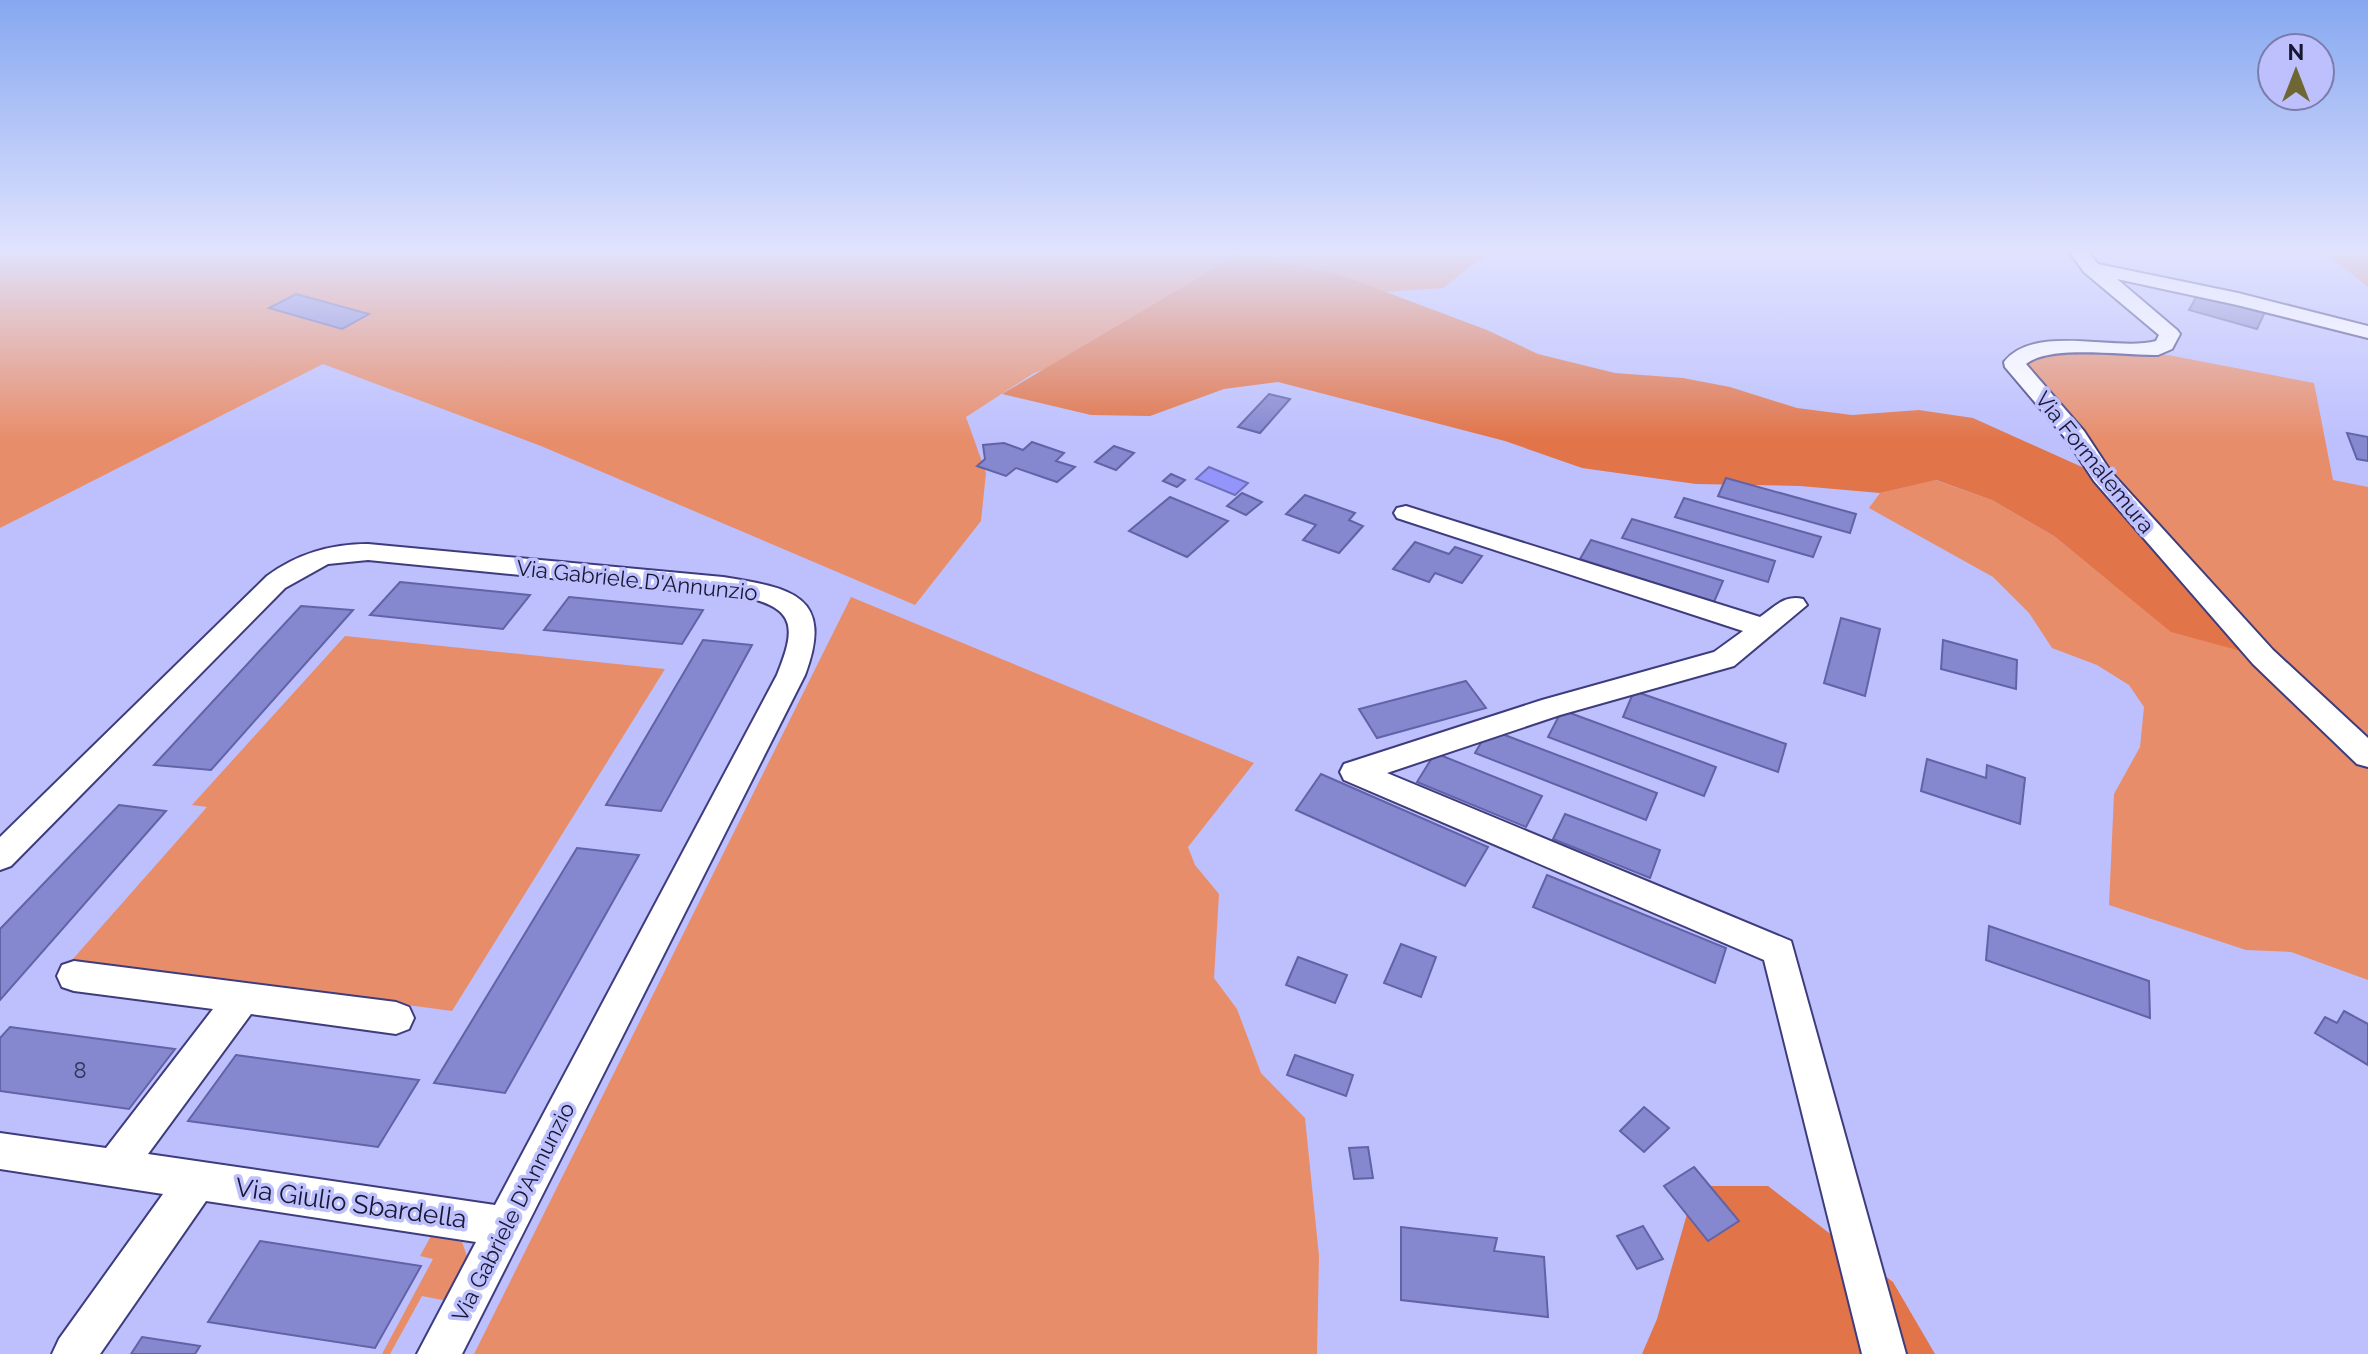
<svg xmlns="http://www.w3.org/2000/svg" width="2368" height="1354" font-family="Raleway,sans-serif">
	<rect width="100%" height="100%" fill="#bdc0fd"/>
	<g fill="#e88d6a">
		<polygon points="0,250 1492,250 1443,288 1382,292 1338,274 1034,373 966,417 986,473 981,521 915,605 541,446 323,364 0,528"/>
		<polygon points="2322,250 2368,250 2368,287"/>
		<polygon points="2028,350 2142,350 2314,383 2333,480 2368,487 2368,980 2291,952 2246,950 2109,905 2114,794 2140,747 2144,707 2129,685 2097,665 2052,648 2029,613 1993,577 1869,508 1880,493 1935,480 1992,500 2054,536 2109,581 2261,657 2023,375"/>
		<polygon points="851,597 1254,763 1188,847 1195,865 1219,894 1214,978 1237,1009 1261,1073 1305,1118 1319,1256 1317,1354 474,1354"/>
		<polygon points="345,636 665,669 452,1011 72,960 207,807 192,805"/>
		<polygon points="431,1236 462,1242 468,1259 447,1301 422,1296 390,1354 382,1354 433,1259 420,1256"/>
	</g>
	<g fill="#e17448">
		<polygon points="1237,255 1338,274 1487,330 1538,354 1615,373 1683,378 1730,387 1797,408 1852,415 1919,410 1973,418 2102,476 2263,657 2171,632 2054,536 1992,500 1936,480 1880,493 1800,486 1696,484 1582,468 1505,441 1278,382 1224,389 1150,416 1091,415 1002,394"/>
		<polygon points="1695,1186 1768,1186 1893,1282 1935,1354 1642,1354 1657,1319"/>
	</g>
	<polygon fill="#9495fb" stroke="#6f6fbf" stroke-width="2" points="1209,467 1248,483 1235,495 1196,479"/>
	<g fill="#8587cf" stroke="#6262a7" stroke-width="2">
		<polygon points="296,294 369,314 342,329 269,308"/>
		<polygon points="2198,294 2265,312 2257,329 2189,310"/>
		<polygon points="1269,394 1290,399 1260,433 1238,427"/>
		<polygon points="2347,433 2368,437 2368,461 2357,459"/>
		<polygon points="1032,442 1064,453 1056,461 1075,467 1057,482 1016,468 1006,476 977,466 985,459 983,445 1004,443 1023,450"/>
		<polygon points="1114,446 1134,453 1116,470 1095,462"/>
		<polygon points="1171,474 1185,480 1177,487 1163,481"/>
		<polygon points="1726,478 1856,514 1850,533 1718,496"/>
		<polygon points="1242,493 1262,502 1246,515 1227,506"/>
		<polygon points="1305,495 1355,513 1349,520 1363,526 1339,553 1303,540 1316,525 1286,514"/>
		<polygon points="1170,497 1228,521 1187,557 1129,531"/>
		<polygon points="1684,498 1821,537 1813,557 1675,517"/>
		<polygon points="1632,519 1775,561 1768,582 1622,538"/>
		<polygon points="1591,540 1723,581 1714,602 1580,559"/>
		<polygon points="1415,542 1449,554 1455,547 1482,556 1462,583 1435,573 1429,582 1393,569"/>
		<polygon points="400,582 530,595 503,629 370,615"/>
		<polygon points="569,597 703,610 682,644 544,630"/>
		<polygon points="301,606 353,610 211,770 154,765"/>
		<polygon points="1841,618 1880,629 1865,696 1824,683"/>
		<polygon points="703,640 752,645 661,811 606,805"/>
		<polygon points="1943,640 2017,660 2016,689 1941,669"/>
		<polygon points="1466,681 1486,708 1377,738 1359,709"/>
		<polygon points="1634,691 1786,744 1778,772 1623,717"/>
		<polygon points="1562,710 1716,767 1704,796 1548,737"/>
		<polygon points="1489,729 1657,793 1646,820 1475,753"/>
		<polygon points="1435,753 1542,796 1526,827 1417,782"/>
		<polygon points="1927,759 1986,778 1987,765 2025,778 2020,824 1921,791"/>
		<polygon points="1321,774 1488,847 1465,886 1296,810"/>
		<polygon points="119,805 166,811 0,1000 0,929"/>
		<polygon points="1565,814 1660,850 1650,878 1553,839"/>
		<polygon points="577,848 639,855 505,1093 434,1083"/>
		<polygon points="1547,875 1726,948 1715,983 1533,907"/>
		<polygon points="1989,926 2149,981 2150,1018 1986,960"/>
		<polygon points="1401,944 1436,957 1421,997 1384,983"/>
		<polygon points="1298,957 1347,975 1335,1003 1286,985"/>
		<polygon points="2344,1011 2368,1024 2368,1065 2315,1033 2325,1017 2337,1023"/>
		<polygon points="10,1027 175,1049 129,1109 0,1091 0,1038"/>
		<polygon points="236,1055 419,1080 378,1147 188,1121"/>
		<polygon points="1295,1055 1353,1075 1346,1096 1287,1075"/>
		<polygon points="1644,1107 1669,1128 1644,1152 1620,1131"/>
		<polygon points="1368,1147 1373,1178 1354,1179 1349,1148"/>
		<polygon points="1694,1167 1739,1221 1708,1241 1664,1186"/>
		<polygon points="1643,1226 1663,1259 1637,1269 1617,1236"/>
		<polygon points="1401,1227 1497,1238 1494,1251 1544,1257 1548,1317 1401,1300"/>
		<polygon points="260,1241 421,1266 375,1348 208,1322"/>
		<polygon points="142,1337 200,1346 195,1354 131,1354"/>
	</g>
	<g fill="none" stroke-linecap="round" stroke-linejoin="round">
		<defs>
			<g id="minor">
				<path d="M 2068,250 L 2087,250 L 2098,264 L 2238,293 L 2368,326 L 2368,338 L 2237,305 L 2117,279 L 2177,330 L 2180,334 L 2172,349 L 2158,355 C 2126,356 2050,344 2026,364 L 2084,431 L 2111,472 L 2273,650 L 2368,738 L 2368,767 L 2357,764 L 2253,664 L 2094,481 L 2067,440 L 2005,367 L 2004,362 C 2034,323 2116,352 2156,341 L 2159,335 L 2084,272 Z"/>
				<path d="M 1406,506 L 1760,617 C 1774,607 1785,594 1803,599 L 1807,605 L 1734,666 L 1560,715 L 1387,773 L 1791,941 L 1906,1354 L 1862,1354 L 1764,960 L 1344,780 L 1340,772 L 1344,764 L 1542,700 L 1714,652 L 1743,631 L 1397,518 L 1394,513 L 1397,508 Z"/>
				<path d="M 368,544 L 723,577 C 791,588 835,595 805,675 L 462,1354 L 417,1354 L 476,1242 L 206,1201 L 100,1354 L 52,1354 L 59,1339 L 163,1194 L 0,1169 L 0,1133 L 106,1148 L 213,1009 L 74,991 L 62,987 L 57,976 L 62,965 L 74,961 L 396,1002 L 409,1007 L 414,1018 L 409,1029 L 396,1034 L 251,1014 L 148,1154 L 495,1205 L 777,675 C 795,630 798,609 745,597 L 368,560 L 328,564 L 285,588 L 11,866 L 0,870 L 0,837 L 267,576 C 297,554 330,544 368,544 Z"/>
			</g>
		</defs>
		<use href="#minor" stroke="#3e3c7d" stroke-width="4"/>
		<use href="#minor" fill="#fff" fill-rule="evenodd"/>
	</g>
	<linearGradient id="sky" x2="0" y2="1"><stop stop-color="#86a8f0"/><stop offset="0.57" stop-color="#e1e3fe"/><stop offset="1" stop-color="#e1e3fe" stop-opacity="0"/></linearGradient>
	<rect width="2368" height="440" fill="url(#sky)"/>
	<g text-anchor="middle" stroke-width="7" stroke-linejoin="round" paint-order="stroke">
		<g font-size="22" fill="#181733" stroke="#bdc0fd">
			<text transform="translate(2095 462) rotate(51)" y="8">Via Formalemura</text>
			<text transform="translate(637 580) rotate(6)" y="8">Via Gabriele D'Annunzio</text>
			<text transform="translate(513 1212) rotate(-63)" y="8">Via Gabriele D'Annunzio</text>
		</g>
		<g font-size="22" fill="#33335a">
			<text x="80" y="1078">8</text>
		</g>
		<g font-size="26" fill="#181733" stroke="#bdc0fd">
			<text transform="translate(351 1203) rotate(8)" y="9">Via Giulio Sbardella</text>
		</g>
	</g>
	<g transform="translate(2296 72)"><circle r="38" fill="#bdc0fd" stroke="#7b7cac" stroke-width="2"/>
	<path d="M0-6L14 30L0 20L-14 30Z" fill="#6e6734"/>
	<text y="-12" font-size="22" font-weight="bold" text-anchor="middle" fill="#181733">N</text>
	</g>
</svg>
